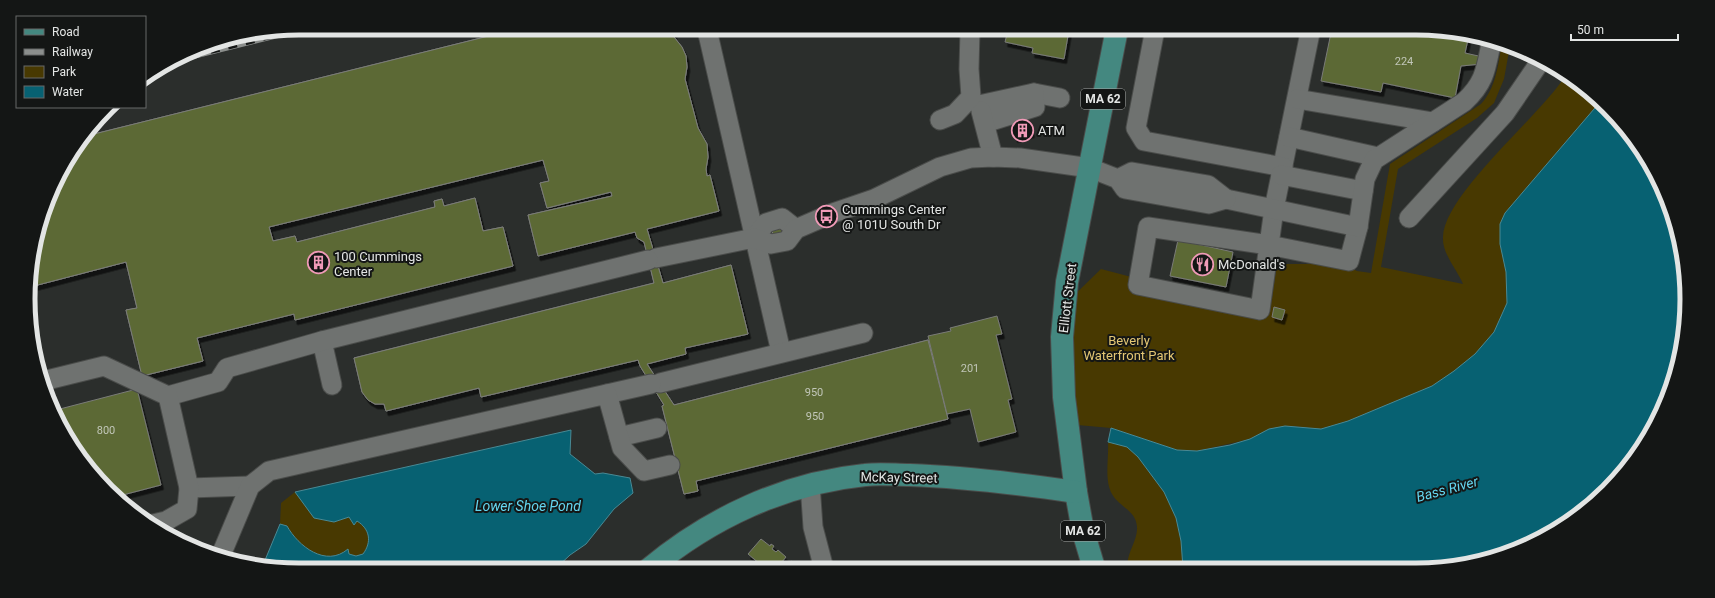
<svg xmlns="http://www.w3.org/2000/svg" width="1715" height="598" font-family="Roboto,sans-serif">
	<defs>
		<filter id="shadow"><feDropShadow dx="2.5" dy="4.5" stdDeviation="0" flood-color="#0009"/></filter>
	</defs>
	<rect width="100%" height="100%" fill="#2b2e2c"/>
	<g fill="#483901">
		<path d="M 1502,43 L 1510,46 L 1504,79 L 1494,103 L 1477,118 L 1398,169 L 1381,267 L 1463,284 C 1457,269 1442,254 1443,237 C 1444,194 1541,115 1566,75 L 1581,84 L 1600,102 L 1505,213 L 1500,244 L 1506,272 L 1507,303 L 1494,332 L 1475,354 L 1454,371 L 1432,386 L 1348,421 L 1320,429 L 1292,426 L 1269,429 L 1250,439 L 1197,451 L 1177,450 L 1111,428 L 1066,424 L 1063,306 L 1101,269 L 1242,306 L 1272,298 L 1277,264 L 1343,264 L 1357,271 L 1371,273 L 1390,164 L 1481,104 C 1496,88 1498,65 1502,43 Z"/>
		<path d="M 1108,442 L 1127,447 L 1138,457 L 1164,492 L 1176,518 L 1181,541 L 1183,568 L 1128,568 C 1125,555 1138,541 1137,527 C 1136,510 1119,507 1112,494 C 1104,480 1109,458 1108,442 Z"/>
		<path d="M 295,492 L 303,501 L 334,522 L 349,517 L 354,524 L 357,521 L 364,525 C 369,536 371,544 363,554 L 356,556 L 349,554 L 348,550 C 324,566 299,548 287,526 L 280,524 L 281,503 Z"/>
	</g>
	<g fill="#076172" stroke="#498994">
		<polygon points="1600,102 1620,120 1651,163 1673,212 1685,263 1686,316 1678,369 1651,435 1595,503 1536,542 1452,568 1183,568 1181,541 1176,518 1164,492 1138,457 1127,447 1108,442 1111,428 1177,450 1197,451 1230,445 1250,439 1269,429 1285,426 1321,429 1348,421 1432,386 1454,371 1475,354 1494,332 1507,303 1506,272 1500,244 1500,224 1505,213"/>
		<path d="M 571,430 L 570,454 L 595,474 L 603,473 L 630,478 L 633,493 L 614,509 L 586,544 L 570,555 L 555,569 L 299,570 L 263,565 L 280,524 L 287,526 C 298,546 326,568 348,549 L 349,554 L 356,556 L 363,554 C 372,542 370,529 357,521 L 354,525 L 349,517 L 334,522 L 314,518 L 295,492 Z"/>
	</g>
	<g fill="#5b6935" stroke="#7a7b78" filter="url(#shadow)">
		<polygon points="1332,28 1416,28 1469,35 1465,53 1483,57 1481,64 1461,66 1455,98 1383,83 1381,92 1321,81"/>
		<polygon points="1008,30 1069,30 1064,59 1032,53 1033,48 1005,42"/>
		<polygon points="674,31 674,37 682,47 686,56 687,67 685,79 698,128 707,144 708,157 706,169 707,176 710,175 719,211 647,229 663,283 731,265 748,334 685,348 686,354 647,364 674,405 928,340 948,419 696,481 698,491 684,494 662,406 664,405 640,366 638,360 481,397 479,388 386,411 384,404 375,404 368,400 362,392 354,358 654,283 644,242 637,238 635,232 538,256 528,215 612,196 611,192 547,208 540,183 549,181 543,160 269,227 273,241 295,236 297,242 435,207 434,201 442,199 444,206 475,198 483,231 503,227 513,266 295,320 294,314 197,338 203,361 142,376 126,310 137,308 126,262 30,287 30,264 56,179 82,137 505,32"/>
		<polygon points="674,31 674,37 682,47 686,56 687,67 685,79 698,128 707,144 708,157 706,169 707,176 710,175 719,211 647,229 663,283 731,265 748,334 685,348 686,354 647,364 674,405 928,340 948,419 696,481 698,491 684,494 662,406 664,405 640,366 638,360 481,397 479,388 386,411 384,404 375,404 368,400 362,392 354,358 654,283 644,242 637,238 635,232 538,256 528,215 612,196 611,192 547,208 540,183 549,181 543,160 269,227 273,241 295,236 297,242 435,207 434,201 442,199 444,206 475,198 483,231 503,227 513,266 295,320 294,314 197,338 203,361 142,376 126,310 137,308 126,262 30,287 30,264 56,179 82,137 505,32"/>
		<polygon points="1029,122 1032,133 1015,138 1012,127"/>
		<polygon points="786,227 787,234 774,237 772,231"/>
		<polygon points="1178,240 1233,252 1226,287 1170,276"/>
		<polygon points="1274,307 1285,310 1282,320 1272,317"/>
		<polygon points="997,316 1002,334 996,335 1012,399 1008,400 1016,432 978,442 970,409 947,414 928,336 951,331 950,328"/>
		<polygon points="137,389 161,485 115,497 108,491 74,450 56,410"/>
		<polygon points="761,539 770,546 771,544 774,546 772,549 776,552 778,550 786,557 776,569 766,569 748,554"/>
		<polygon points="792,561 797,568 782,569 782,568"/>
		<polygon points="734,562 738,569 723,569"/>
	</g>
	<g fill="none" stroke-linecap="round" stroke-linejoin="round">
		<defs>
			<g id="minor">
				<polyline points="1311,28 1274,209 1260,310 1138,285 1148,227 1269,245 1349,261 1358,227"/>
				<polyline points="1155,29 1136,128 1144,141 1283,167"/>
				<polyline points="708,34 781,352"/>
				<polyline points="1034,93 1060,98"/>
				<polyline points="1297,99 1433,122"/>
				<polyline points="979,105 1034,93 1035,107 985,123"/>
				<polyline points="981,111 993,157"/>
				<polyline points="940,120 955,114 971,97 969,69 970,30"/>
				<polyline points="1289,137 1378,157"/>
				<polyline points="1281,175 1363,191"/>
				<path d="M 1226,199 L 1358,227 L 1365,179 L 1374,160 L 1464,102 C 1486,82 1486,67 1492,39"/>
				<polyline points="1409,218 1505,113 1542,59"/>
				<polyline points="754,238 766,223 782,218 796,229"/>
				<polyline points="656,258 754,238 771,244 787,241 796,229 833,213 874,199 940,167 971,158 993,157 1020,158 1090,168 1118,179 1125,189 1209,204 1226,199 1208,185 1132,172 1118,179"/>
				<polyline points="322,341 332,385"/>
				<polyline points="43,381 104,366 168,396 218,382 227,368 322,341 648,260"/>
				<polyline points="660,383 863,333"/>
				<polyline points="607,394 651,384"/>
				<polyline points="619,437 657,428"/>
				<polyline points="810,484 813,527 824,569"/>
				<polyline points="189,488 250,486"/>
				<polyline points="149,525 166,521 187,509 189,488 168,396"/>
				<polyline points="218,556 221,555 250,486 269,471 607,394 622,448 644,471 670,465"/>
			</g>
			<g id="major">
				<polyline points="1094,568 1083,531 1076,492 1064,397 1062,337 1067,282 1117,29"/>
				<path d="M 649,569 C 710,518 785,483 865,475 C 880,473 895,475 910,475 C 966,477 1021,484 1076,492"/>
			</g>
		</defs>
		<use href="#minor" stroke="#4a4c4a" stroke-width="21"/>
		<use href="#major" stroke="#4a4c4a" stroke-width="24"/>
		<use href="#minor" stroke="#6f7270" stroke-width="19"/>
		<use href="#major" stroke="#448880" stroke-width="22"/>
		<defs>
			<g id="rail">
				<polyline points="231,38 250,33"/>
				<polyline points="176,61 289,33"/>
			</g>
		</defs>
		<use href="#rail" stroke="#8b8e8c" stroke-width="4.5"/>
		<use href="#rail" stroke="#141615" stroke-width="3" stroke-dasharray="9" stroke-linecap="butt"/>
	</g>
	<defs>
		<symbol id="building-ring" viewBox="-11 -11 22 22"><circle r="9.5" fill="#141615" stroke="#f09ab7" stroke-width="1.5"/><path d="M-4-6H4V6H1V3H-1V6H-4ZM-2.5-4.3h1.7v1.8h-1.7ZM.8-4.3h1.7v1.8H.8ZM-2.5-1h1.7V.8h-1.7ZM.8-1h1.7V.8H.8Z" fill="#f09ab7"/></symbol>
		<symbol id="bus-ring" viewBox="-11 -11 22 22"><circle r="9.5" fill="#141615" stroke="#f09ab7" stroke-width="1.5"/><path d="M-5-6H5V4H4V6H2V4H-2V6H-4V4H-5ZM-3.5-4V0h7V-4ZM-3.5 1.2v1.5H-2V1.2ZM2 1.2v1.5H3.5V1.2Z" fill="#f09ab7"/></symbol>
		<symbol id="restaurant-ring" viewBox="-11 -11 22 22"><circle r="9.5" fill="#141615" stroke="#f09ab7" stroke-width="1.5"/><path d="M-5-6h1v4h1v-4h1v4h1v-4h1v5L-1.5 .5V6h-2V.5L-5-1ZM5-6V6H3V1.5H1.5Q1.5-4 5-6Z" fill="#f09ab7"/></symbol>
	</defs>
	<g fill-rule="evenodd">
		<use href="#building-ring" x="1010" y="118" width="25" height="25"/>
		<use href="#bus-ring" x="814" y="204" width="25" height="25"/>
		<use href="#building-ring" x="306" y="250" width="25" height="25"/>
		<use href="#restaurant-ring" x="1190" y="252" width="25" height="25"/>
	</g>
	<g text-anchor="middle" stroke-width="4" stroke-linejoin="round" paint-order="stroke">
		<g font-size="11" fill="#c1c6b8">
			<text x="1404" y="65">224</text>
			<text x="970" y="372">201</text>
			<text x="814" y="396">950</text>
			<text x="815" y="420">950</text>
			<text x="106" y="434">800</text>
		</g>
		<g fill="#141615" stroke="#a5a7a6" stroke-width="1">
			<rect x="1081" y="89" width="44" height="20" rx="3"/>
			<rect x="1061" y="521" width="44" height="20" rx="3"/>
		</g>
		<g font-size="12" font-weight="bold" fill="#e3e5e4">
			<text x="1103" y="103">MA 62</text>
			<text x="1083" y="535">MA 62</text>
		</g>
		<g font-size="13" fill="#e3e5e4" stroke="#141615" text-anchor="start">
			<text x="1038" y="135">ATM</text>
			<text x="842" y="214">Cummings Center<tspan x="842" dy="15">@ 101U South Dr</tspan></text>
			<text x="334" y="261">100 Cummings<tspan x="334" dy="15">Center</tspan></text>
			<text x="1218" y="269">McDonald's</text>
		</g>
		<g font-size="13" fill="#e3e5e4" stroke="#141615">
			<text transform="translate(1067 298) rotate(-83)" y="5">Elliott Street</text>
			<text transform="translate(899 477) rotate(1)" y="5">McKay Street</text>
		</g>
		<g font-size="13" fill="#e4c774" stroke="#141615">
			<text x="1129" y="345">Beverly<tspan x="1129" dy="15">Waterfront Park</tspan></text>
		</g>
		<g font-size="14" font-style="italic" fill="#64d5ef" stroke="#141615">
			<text transform="translate(1447 489) rotate(-15)" y="5">Bass River</text>
			<text x="528" y="511">Lower Shoe Pond</text>
		</g>
	</g>
	<path d="M0 0H1715V598H0ZM299 35H1416A264 264 0 0 1 1680 299V299A264 264 0 0 1 1416 563H299A264 264 0 0 1 35 299V299A264 264 0 0 1 299 35Z" fill="#141615" fill-rule="evenodd"/>
	<path fill="none" stroke="#e3e5e4" stroke-width="5" d="M299 35H1416A264 264 0 0 1 1680 299V299A264 264 0 0 1 1416 563H299A264 264 0 0 1 35 299V299A264 264 0 0 1 299 35Z"/>
	<rect x="16" y="16" width="130" height="92" fill="#141615" stroke="#676968"/>
	<rect x="24" y="29" width="20" height="6" fill="#448880" stroke="#676968"/>
	<text x="52" y="36" font-size="12" fill="#e3e5e4">Road</text>
	<rect x="24" y="49" width="20" height="6" fill="#8b8e8c" stroke="#676968"/>
	<text x="52" y="56" font-size="12" fill="#e3e5e4">Railway</text>
	<rect x="24" y="66" width="20" height="12" fill="#483901" stroke="#676968"/>
	<text x="52" y="76" font-size="12" fill="#e3e5e4">Park</text>
	<rect x="24" y="86" width="20" height="12" fill="#076172" stroke="#676968"/>
	<text x="52" y="96" font-size="12" fill="#e3e5e4">Water</text>
	<path d="M1571 34v6h107v-6" fill="none" stroke="#e3e5e4" stroke-width="2"/>
	<text x="1577" y="34" font-size="12" fill="#e3e5e4" stroke="#141615" stroke-width="3" paint-order="stroke">50 m</text>
</svg>
